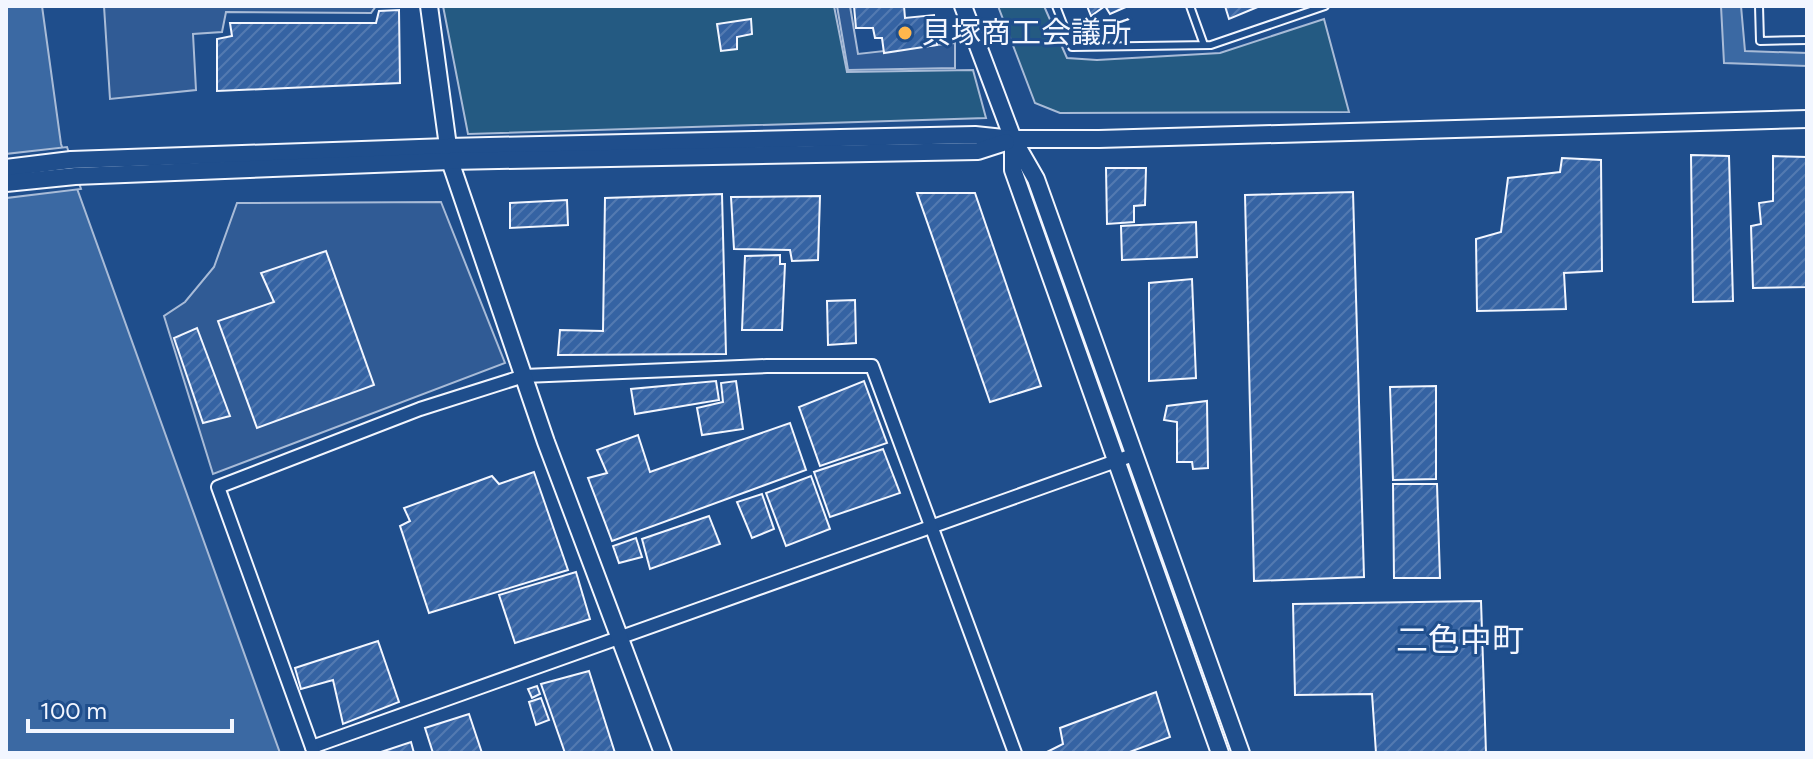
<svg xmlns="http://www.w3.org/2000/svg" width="1813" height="759" font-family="Figtree,'Noto Sans JP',sans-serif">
	<defs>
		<pattern id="building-hatch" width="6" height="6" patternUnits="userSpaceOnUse" patternTransform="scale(2)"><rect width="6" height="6" fill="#3563a3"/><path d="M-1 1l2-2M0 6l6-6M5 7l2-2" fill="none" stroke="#537ab1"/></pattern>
	</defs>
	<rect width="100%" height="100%" fill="#1f4e8c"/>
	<g fill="#245a82" stroke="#a8bbd7" stroke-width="2">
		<polygon points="443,6 834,6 847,72 973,70 986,118 468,134"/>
		<polygon points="998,6 1044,6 1067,58 1097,60 1220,53 1324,19 1349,112 1060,113 1035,103"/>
	</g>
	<g fill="#305b95" stroke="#a8bbd7" stroke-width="2">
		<polygon points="104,6 376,6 371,13 226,12 222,32 193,34 196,90 110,99"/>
		<polygon points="837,6 850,6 858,54 955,43 955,68 848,70"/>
		<polygon points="441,202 505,363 213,474 164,316 185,302 214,267 237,203"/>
	</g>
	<g fill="#3b69a3" stroke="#a8bbd7" stroke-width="2">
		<polygon points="6,6 42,6 61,144 280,753 6,753"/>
		<polygon points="1721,6 1741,6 1745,51 1807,53 1807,66 1724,63"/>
	</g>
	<polygon fill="#1f4e8c" stroke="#a8bbd7" stroke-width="2" points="67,147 81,189 6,198 6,154"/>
	<g fill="url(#building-hatch)" stroke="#f2f6ff" stroke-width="2">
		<polygon points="854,6 904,6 905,18 934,15 937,45 884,53 882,38 875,38 873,28 856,28"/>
		<polygon points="1087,6 1128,6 1110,14 1105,6 1091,16"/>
		<polygon points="1225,6 1260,6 1229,19"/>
		<polygon points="399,10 400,83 217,91 217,39 232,36 230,23 376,23 379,11"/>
		<polygon points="751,19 752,34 737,37 737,49 721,51 717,24"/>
		<polygon points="1691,155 1729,156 1733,301 1693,302"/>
		<polygon points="1773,156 1807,157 1807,287 1753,288 1751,226 1761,224 1759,203 1773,201"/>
		<polygon points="1562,158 1601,160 1602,271 1564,273 1566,309 1477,311 1476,239 1501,232 1508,178 1560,172"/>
		<polygon points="1106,168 1146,168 1145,205 1134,206 1134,222 1107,224"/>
		<polygon points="1353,192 1364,577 1254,581 1245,195"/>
		<polygon points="917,193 975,193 1041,386 990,402"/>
		<polygon points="722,194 726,354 558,355 560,330 603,331 605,198"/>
		<polygon points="820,196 818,260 792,261 790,250 734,249 731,197"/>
		<polygon points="567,200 568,225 510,228 510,203"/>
		<polygon points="1196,222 1197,257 1122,260 1121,226"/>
		<polygon points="326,251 374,385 257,428 218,321 274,302 261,273"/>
		<polygon points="780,255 780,264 785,264 782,330 742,330 745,256"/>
		<polygon points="1192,279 1196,378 1149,381 1149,283"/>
		<polygon points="855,300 856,343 828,345 827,301"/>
		<polygon points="197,328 230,416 203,423 174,338"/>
		<polygon points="716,381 719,400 635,414 631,389"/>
		<polygon points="736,381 743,429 702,435 697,408 723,402 721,383"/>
		<polygon points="864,381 887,443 820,466 799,407"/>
		<polygon points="1436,386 1436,479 1393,480 1390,387"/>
		<polygon points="1207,401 1208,468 1193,469 1192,462 1177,462 1177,422 1164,420 1167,406"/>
		<polygon points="790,423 806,470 612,541 588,478 607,473 597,450 638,435 650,472"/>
		<polygon points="883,449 900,493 830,517 814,472"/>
		<polygon points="534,472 568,570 429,613 400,526 410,521 404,508 492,476 499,484"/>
		<polygon points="811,476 830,529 786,546 766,493"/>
		<polygon points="1393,484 1437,484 1440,578 1394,578"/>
		<polygon points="762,494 774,529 752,538 737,502"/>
		<polygon points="709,516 720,544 650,569 642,539"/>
		<polygon points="636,538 642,557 619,563 613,546"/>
		<polygon points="576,572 590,619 515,643 499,595"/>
		<polygon points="1481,601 1486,753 1376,753 1372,694 1295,695 1293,604"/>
		<polygon points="378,641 399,702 343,724 333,680 301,689 295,668"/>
		<polygon points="589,671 615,753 565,753 541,684"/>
		<polygon points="537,686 540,694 532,698 528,689"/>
		<polygon points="1156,692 1170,737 1127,753 1045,753 1063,744 1060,728"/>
		<polygon points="541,698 549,720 536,725 529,702"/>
		<polygon points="469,714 482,753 433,753 425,728"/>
		<polygon points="411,742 414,753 378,753"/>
	</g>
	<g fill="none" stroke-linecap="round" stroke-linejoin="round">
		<defs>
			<g id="service">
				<polyline points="1056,6 1072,47 1211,45 1325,6"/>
				<polyline points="1190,6 1204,45"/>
				<polyline points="1759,6 1760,41 1807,40"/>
			</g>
			<g id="minor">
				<polyline points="312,747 1133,455"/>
				<polyline points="314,753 218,487 420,409 524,376 767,366 872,366 1015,753"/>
			</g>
			<g id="tertiary">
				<polyline points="429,6 450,161 546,442 663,753"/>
				<polyline points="963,6 1013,139 1036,179 1241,753"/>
				<polyline points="1013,141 1013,170 1220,753"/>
				<polyline points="6,168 71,160 448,147 975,135 1013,139 1099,139 1807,119"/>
				<polyline points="6,183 75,176 450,161 978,151 1006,142"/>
			</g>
		</defs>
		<use href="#service" stroke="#f2f6ff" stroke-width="10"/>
		<use href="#minor" stroke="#f2f6ff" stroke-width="16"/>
		<use href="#tertiary" stroke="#f2f6ff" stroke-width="20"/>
		<use href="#service" stroke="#1f4e8c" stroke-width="6"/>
		<use href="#minor" stroke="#1f4e8c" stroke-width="12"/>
		<use href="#tertiary" stroke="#1f4e8c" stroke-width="16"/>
	</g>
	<circle fill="#ffb74d" stroke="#1f4e8c" stroke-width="3" cx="905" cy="33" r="8"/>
	<g text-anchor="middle" stroke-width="6" stroke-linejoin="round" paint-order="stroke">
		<g font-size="30" fill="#f2f6ff" stroke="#1f4e8c" text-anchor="start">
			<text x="921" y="43">貝塚商工会議所</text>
		</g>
		<g font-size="32" fill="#f2f6ff" stroke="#1f4e8c">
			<text x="1460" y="651">二色中町</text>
		</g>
	</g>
	<rect width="1813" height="759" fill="none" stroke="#f2f6ff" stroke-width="16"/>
	<path d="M28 719v12h204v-12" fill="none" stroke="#f2f6ff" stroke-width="4"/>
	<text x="40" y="719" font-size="24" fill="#f2f6ff" stroke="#1f4e8c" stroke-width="6" paint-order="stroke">100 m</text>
</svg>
